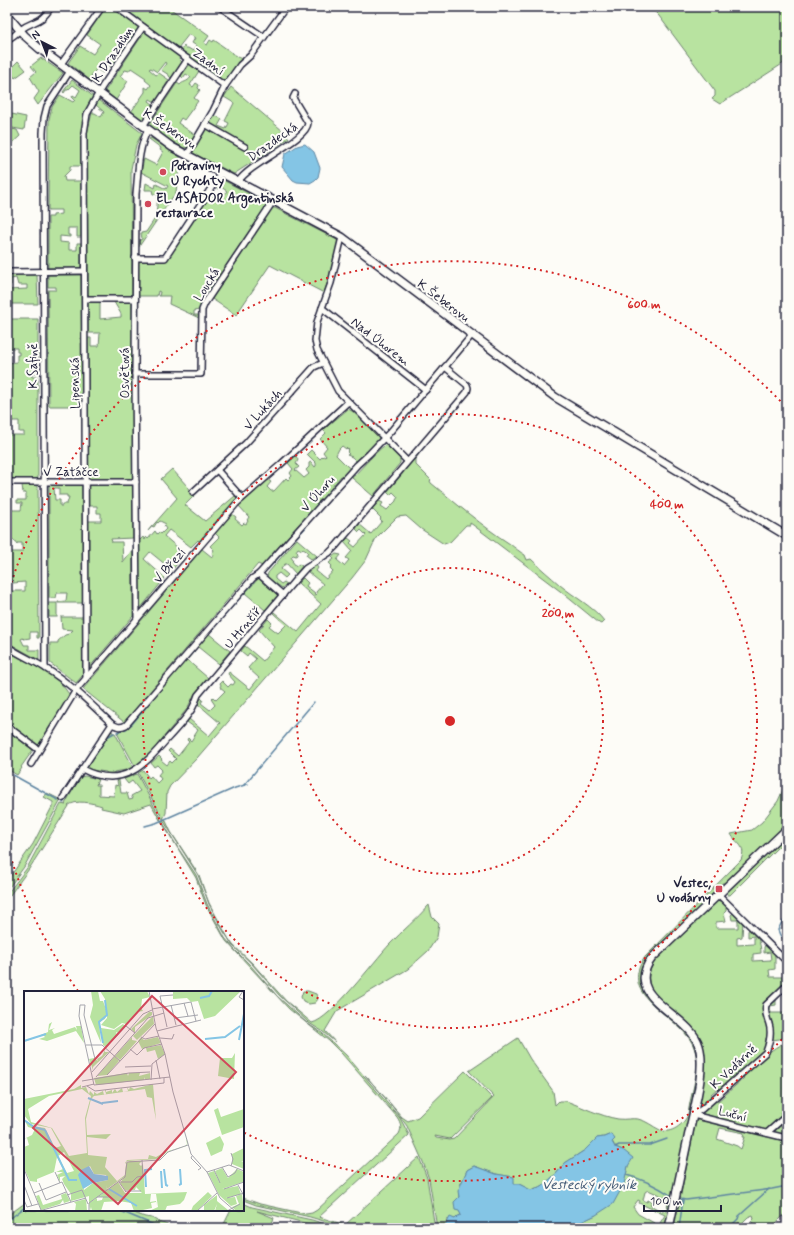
<svg xmlns="http://www.w3.org/2000/svg" width="794" height="1235" font-family="Mynerve,sans-serif">
	<rect width="100%" height="100%" fill="#fdfcf7"/>
	<filter id="ink" filterUnits="userSpaceOnUse"><feTurbulence type="fractalNoise" baseFrequency=".025" numOctaves="2"/><feDisplacementMap in="SourceGraphic" scale="8" xChannelSelector="R" yChannelSelector="G"/><feConvolveMatrix kernelMatrix="1 2 1 2 8 2 1 2 1" color-interpolation-filters="sRGB"/></filter>
	<g filter="url(#ink)">
		<g fill="#b8e3a0" stroke="#6d826e" fill-rule="evenodd">
			<polygon points="106,7 111,7 139,27 112,67 105,63 103,66 107,68 103,73 98,70 100,68 98,67 91,76 97,81 95,84 68,63 80,46 93,54 100,44 87,35"/>
			<polygon points="122,7 168,7 209,36 204,43 207,45 210,40 213,42 214,40 241,59 225,82 181,50 184,46 185,48 188,48 193,51 197,46 192,43 195,38 189,34 178,48"/>
			<polygon points="644,7 787,7 787,61 720,104 712,99 715,96 715,91 659,16 655,12"/>
			<polygon points="145,31 180,57 179,59 182,62 171,78 169,76 169,75 161,70 166,64 165,62 157,72 151,68 149,69 156,75 159,73 169,80 155,102 150,99 149,101 153,104 142,120 131,112 145,92 145,87 148,89 151,85 145,80 146,78 131,68 129,71 125,70 120,76 128,81 116,100 105,91"/>
			<polygon points="41,58 63,73 38,105 34,99 39,92 30,77 36,72 31,66"/>
			<polygon points="18,61 26,70 15,78 9,70"/>
			<path d="M 190,64 L 199,71 L 190,85 L 193,87 L 196,83 L 199,85 L 198,88 L 200,90 L 194,98 L 198,101 L 184,120 L 181,118 L 178,123 L 195,135 L 188,147 L 184,148 L 169,140 L 149,125 L 177,83 L 180,85 C 183,81 187,83 191,77 L 186,74 L 183,78 L 181,76 Z"/>
			<path d="M 72,80 L 94,97 C 80,121 81,139 81,166 L 70,166 L 70,170 L 64,176 L 65,181 L 81,181 L 81,237 L 77,237 L 77,228 L 68,228 L 68,235 L 70,235 L 70,237 L 60,236 L 60,242 L 69,243 L 69,250 L 77,250 L 77,243 L 81,243 L 81,268 L 48,268 L 48,217 L 53,217 L 53,215 L 61,214 L 61,210 L 48,210 L 49,119 L 52,107 L 60,95 L 73,102 L 75,100 L 72,97 L 73,95 L 76,97 L 80,90 L 73,85 L 68,90 L 66,90 L 64,93 L 63,92 Z"/>
			<polygon points="231,87 283,131 289,138 234,174 192,153 214,115 222,119 218,126 226,129 229,123 225,121 234,103 224,97"/>
			<polygon points="99,100 142,133 136,145 131,169 132,294 130,296 90,296 88,294 87,133 92,113 95,113 101,117 104,112 96,105"/>
			<polygon points="7,113 26,117 24,130 7,127"/>
			<polygon points="7,128 17,130 20,136 9,146 7,146"/>
			<polygon points="151,138 180,157 176,192 138,248 138,241 142,239 141,233 146,232 156,217 158,194 153,194 152,190 145,190 146,183 155,188 156,184 166,189 168,186 141,172 144,159 156,165 163,152 160,150 161,148 149,139"/>
			<polygon points="223,180 267,203 267,205 202,301 199,310 194,311 194,315 199,315 199,318 169,304 170,296 159,296 160,292 158,291 157,296 138,296 138,261 166,261 211,195 218,200 220,197 223,197 227,191 221,187 219,189 216,187 220,181"/>
			<polygon points="272,208 275,208 337,240 338,242 334,263 324,293 270,265 236,315 212,299"/>
			<polygon points="7,275 37,275 38,304 7,304 7,290 27,289 27,285 18,285 16,278 11,279 11,285 7,285"/>
			<polygon points="48,275 81,275 82,406 49,406 48,290 56,290 56,287 48,287"/>
			<polygon points="88,302 100,302 100,319 121,317 121,314 114,302 132,302 133,479 88,479 88,338 91,338 91,346 99,346 100,333 88,333"/>
			<polygon points="7,319 38,319 38,373 32,374 32,377 38,377 38,479 8,479 7,435 24,435 24,432 19,432 19,421 7,421 7,363 17,362 17,355 19,355 19,352 17,352 17,348 7,348"/>
			<path d="M 348,409 L 354,412 L 355,411 L 379,436 C 380,446 364,456 357,462 L 352,457 L 347,455 L 349,454 L 347,452 L 349,450 L 347,448 L 346,449 L 342,446 L 339,449 L 336,455 L 347,466 L 351,469 L 343,477 L 341,476 L 332,487 L 333,488 L 322,501 L 320,500 L 318,502 L 320,504 L 312,512 L 311,511 L 309,513 L 310,514 L 301,525 L 303,522 L 302,521 L 273,553 L 275,555 L 262,569 L 258,571 L 262,566 L 258,564 L 124,722 L 83,689 L 202,549 L 212,557 L 214,556 L 212,553 L 214,550 L 210,546 L 219,537 L 215,533 L 232,514 L 236,517 L 235,519 L 242,525 L 244,523 L 246,524 L 248,521 L 247,520 L 249,517 L 239,506 L 241,504 L 268,480 L 271,482 L 267,487 L 271,491 L 274,491 L 286,478 L 288,480 L 292,476 L 290,473 L 293,469 L 288,463 L 296,456 L 298,460 L 296,464 L 299,467 L 295,470 L 304,478 L 309,474 L 306,470 L 309,467 L 309,463 L 311,462 L 315,467 L 316,466 L 316,463 L 307,454 L 311,450 L 320,459 L 323,456 L 325,457 L 326,456 L 323,452 L 327,447 L 320,439 L 326,433 L 323,430 Z"/>
			<path d="M 386,445 L 400,459 L 400,463 L 373,496 L 352,478 C 359,471 380,447 386,445 Z"/>
			<path d="M 417,453 L 419,454 L 415,459 L 415,464 L 431,480 L 430,481 L 431,483 C 457,504 482,526 510,544 C 515,548 520,552 525,555 L 527,560 L 531,559 C 540,568 550,576 560,585 C 573,596 595,608 604,621 L 601,624 L 599,623 L 560,591 L 473,525 L 470,523 L 470,525 L 466,525 L 450,542 L 444,544 L 421,529 L 406,516 L 397,517 L 376,538 L 366,560 L 352,578 L 197,758 L 170,786 L 167,792 L 166,813 L 163,819 L 138,773 L 143,770 L 149,778 L 151,776 L 157,783 L 161,779 L 158,775 L 162,770 L 157,765 L 154,767 L 151,763 L 159,756 L 162,759 L 161,760 L 167,765 L 170,761 L 172,763 L 176,759 L 168,751 L 170,749 L 178,756 L 189,742 L 187,740 L 188,738 L 191,741 L 198,730 L 187,722 L 189,719 L 209,736 L 220,723 L 198,704 L 201,698 L 203,700 L 201,703 L 210,710 L 215,705 L 211,699 L 213,697 L 216,700 L 225,691 L 220,687 L 221,685 L 220,683 L 222,681 L 228,687 L 231,684 L 233,685 L 235,682 L 228,674 L 229,672 L 250,689 L 259,678 L 248,668 L 256,659 L 249,653 L 247,656 L 241,651 L 245,646 L 263,661 L 274,647 L 259,630 L 268,619 L 272,623 L 269,626 L 278,633 L 286,625 L 273,613 L 274,612 L 298,632 L 321,604 L 298,583 L 303,578 L 308,583 L 306,586 L 315,593 L 314,594 L 316,595 L 317,594 L 316,592 L 323,584 L 308,572 L 316,565 L 318,568 L 316,571 L 326,579 L 333,571 L 330,568 L 332,566 L 329,563 L 334,559 L 332,557 L 336,554 L 341,555 L 337,560 L 344,566 L 349,560 L 346,558 L 352,551 L 344,542 L 348,538 L 352,541 L 350,543 L 355,547 L 366,535 L 361,530 L 359,532 L 356,529 L 359,524 L 371,534 L 382,521 L 380,519 L 381,518 L 372,509 L 379,501 L 383,503 L 381,506 L 387,510 L 396,501 L 396,500 L 398,497 L 393,492 L 390,495 L 387,492 L 403,473 L 402,471 Z"/>
			<polygon points="172,469 195,495 185,505 205,521 235,496 237,497 238,500 201,543 198,540 191,547 169,530 164,536 185,554 172,570 150,552 144,559 165,578 140,609 139,541 143,537 145,540 146,537 148,539 155,531 157,534 159,532 161,534 166,529 164,526 166,524 160,521 158,523 157,522 154,527 152,526 148,531 177,498 161,479"/>
			<polygon points="22,485 38,485 39,638 37,638 37,632 30,632 30,638 24,639 23,638 21,639 24,645 29,645 29,650 39,650 39,660 7,642 7,598 8,591 25,591 25,582 13,583 13,580 8,580 8,552 22,552 22,543 17,543 17,544 14,540 8,540 8,500 12,500 12,510 21,510 22,503 17,503 17,500 26,500 26,493 23,493"/>
			<path d="M 49,485 L 82,485 L 83,603 L 58,603 L 58,602 L 66,601 L 67,593 L 57,593 L 56,598 L 49,598 ZM 54,488 L 59,488 L 59,495 L 67,495 L 67,497 L 69,497 L 67,504 L 62,504 L 62,506 L 60,506 L 60,500 L 55,500 Z"/>
			<polygon points="88,485 133,485 133,538 111,539 112,542 122,542 123,562 133,549 133,616 89,668 88,521 101,521 101,513 97,513 97,506 88,506"/>
			<polygon points="297,539 317,556 311,559 306,555 308,552 303,549 302,550 298,548 296,551 298,553 296,556 293,555 291,557 293,560 292,561 296,566 299,564 302,566 296,574 287,564 285,564 281,569 288,575 285,578 279,573 275,576 275,579 281,584 284,582 287,584 282,588 267,577 268,573"/>
			<polygon points="259,578 261,579 260,580 265,585 266,584 275,592 278,596 270,607 269,606 265,610 245,593"/>
			<rect x="49" y="603" width="8" height="14"/>
			<polygon points="83,615 83,675 76,683 50,663 50,643 58,643 58,641 65,635 69,634 73,630 62,629 61,617 82,617"/>
			<polygon points="208,633 230,651 219,664 198,647 187,660 208,678 195,693 187,709 157,745 158,747 150,756 149,754 146,758 147,759 136,768 117,733 120,732 130,725"/>
			<path d="M 9,652 C 29,663 56,673 69,694 L 68,700 L 38,746 L 7,724 L 7,656 Z"/>
			<polygon points="112,731 113,733 115,733 134,769 126,772 126,770 114,772 114,774 107,774 106,772 92,770 91,771 87,767 90,763 89,762 108,733"/>
			<polygon points="9,732 33,750 21,767 22,768 17,775 7,769 7,734"/>
			<path d="M 137,774 L 161,819 L 160,820 L 151,804 L 124,813 L 101,808 L 102,806 C 93,803 75,799 68,806 L 69,806 L 29,869 L 7,899 L 7,894 L 27,868 L 61,804 L 66,805 L 65,804 L 80,777 L 85,776 L 98,779 L 96,785 L 99,785 L 99,795 L 114,796 L 115,785 L 118,786 L 117,780 L 119,780 L 121,793 L 127,793 L 129,800 L 133,799 L 131,796 L 140,791 L 132,781 L 128,784 L 124,779 Z"/>
			<path d="M 787,775 L 787,824 L 727,883 L 722,883 L 720,886 L 720,887 L 708,898 L 710,900 C 695,914 680,928 666,942 C 659,949 650,955 645,964 C 621,1002 695,1018 698,1055 C 700,1075 694,1095 690,1115 C 684,1145 677,1176 671,1207 L 667,1207 L 669,1198 L 664,1197 L 648,1190 L 645,1192 L 643,1200 L 647,1202 L 648,1200 L 652,1202 L 650,1205 L 663,1212 L 664,1210 L 670,1212 L 667,1224 L 665,1225 L 660,1223 L 665,1215 L 639,1203 L 640,1201 L 638,1200 L 633,1207 L 638,1214 L 663,1228 L 616,1228 L 611,1226 L 604,1228 L 575,1228 L 576,1224 L 596,1215 L 626,1175 L 628,1166 L 623,1150 C 614,1147 612,1144 611,1134 L 604,1137 L 597,1138 L 585,1150 L 565,1163 L 556,1174 L 542,1186 L 530,1190 L 519,1184 L 514,1184 L 513,1177 L 496,1174 L 474,1166 L 467,1170 C 466,1175 462,1180 460,1185 C 458,1194 458,1207 461,1215 L 455,1219 L 447,1220 L 444,1228 L 437,1228 L 429,1179 L 423,1162 L 407,1126 L 389,1102 L 365,1075 L 402,1117 L 408,1121 L 418,1117 L 465,1071 L 492,1098 L 450,1139 L 435,1136 L 436,1138 L 450,1140 L 454,1139 L 494,1097 L 469,1071 L 518,1038 L 530,1059 L 553,1091 L 555,1105 L 559,1101 L 566,1101 C 583,1107 600,1116 618,1119 C 625,1120 632,1118 638,1119 C 647,1121 652,1126 660,1130 C 670,1135 685,1124 688,1114 C 689,1110 689,1106 690,1102 C 694,1084 701,1063 693,1045 C 679,1014 616,998 645,957 L 741,860 C 747,845 736,844 731,834 L 752,830 L 762,822 L 778,801 L 782,792 Z"/>
			<polygon points="47,793 61,800 24,867 7,890 7,881 33,844 53,805 53,802 44,797"/>
			<path d="M 165,819 L 171,832 L 199,875 L 209,904 L 224,932 L 233,945 L 252,963 L 286,1001 L 312,1023 C 331,1019 374,961 390,944 C 402,931 417,919 429,905 L 432,917 L 439,924 L 437,937 L 428,951 L 408,969 L 337,1011 L 325,1031 L 335,1042 L 322,1031 L 309,1023 L 279,995 L 252,964 L 232,945 L 209,903 L 198,875 L 163,820 Z"/>
			<path d="M 161,821 L 162,821 L 178,848 L 196,875 L 207,904 L 225,938 L 234,949 L 251,966 L 277,996 L 308,1024 L 322,1033 L 346,1055 L 400,1118 L 409,1135 L 319,1217 L 345,1225 L 419,1157 L 427,1178 L 435,1228 L 347,1228 L 310,1217 L 256,1205 L 243,1200 L 243,1198 L 260,1204 L 306,1214 L 312,1213 L 317,1210 L 399,1134 C 402,1128 401,1123 397,1117 L 342,1054 L 329,1041 L 289,1009 L 226,941 L 206,905 L 196,878 Z"/>
			<polygon points="787,832 787,838 730,895 728,895 727,891"/>
			<path d="M 717,901 L 721,901 L 726,905 L 726,911 L 724,913 L 726,921 L 716,922 L 716,928 L 738,928 L 738,920 L 732,920 L 731,915 L 734,912 L 743,921 L 742,937 L 737,938 L 737,945 L 754,944 L 754,936 L 748,937 L 748,931 L 750,927 C 757,934 761,943 761,953 L 753,954 L 753,961 L 771,960 L 770,952 L 764,953 L 764,947 L 766,944 L 775,953 L 775,969 L 769,970 L 770,977 L 787,977 L 787,982 L 767,1001 L 764,1006 L 768,1023 L 768,1036 L 766,1038 L 765,1044 L 766,1049 L 720,1091 L 717,1089 L 711,1094 L 711,1099 L 699,1110 L 697,1109 L 701,1044 L 658,1000 L 650,987 L 648,977 L 652,964 L 660,954 Z"/>
			<polygon points="303,991 308,991 316,994 318,999 315,1003 309,1004 303,1001 301,997"/>
			<polygon points="776,998 776,1005 770,1006 771,1013 787,1013 787,1038 772,1040 772,1026 767,1010 767,1006"/>
			<path d="M 787,1042 L 787,1109 L 785,1107 L 780,1113 L 783,1117 L 768,1131 L 703,1114 L 703,1111 L 715,1100 L 717,1102 L 744,1078 L 743,1077 C 752,1066 773,1046 787,1042 Z"/>
			<path d="M 702,1119 L 781,1140 L 783,1135 L 774,1132 L 787,1120 L 787,1212 L 771,1228 L 755,1228 L 756,1227 L 751,1221 L 754,1218 L 753,1215 L 748,1217 L 742,1223 L 738,1223 L 738,1227 L 735,1228 L 674,1228 L 696,1120 ZM 720,1128 L 744,1133 L 743,1137 L 745,1137 L 741,1149 L 737,1146 L 717,1139 Z"/>
			<polygon points="25,1203 25,1210 94,1210 95,1212 96,1210 126,1210 145,1217 152,1218 159,1222 176,1228 7,1228 7,1216"/>
			<polygon points="243,1203 252,1207 312,1220 338,1228 325,1228 257,1211 274,1218 270,1228 222,1228 231,1210 243,1210"/>
		</g>
		<g fill="#84c5e5" stroke="#5d84a1">
			<polygon points="305,144 314,152 320,168 318,177 315,180 310,183 297,182 293,180 282,167 285,154 297,146"/>
			<polygon points="611,1134 615,1139 612,1142 615,1147 623,1150 633,1158 628,1166 624,1184 613,1204 596,1215 577,1224 575,1228 444,1228 450,1217 455,1219 458,1216 461,1215 459,1211 455,1210 454,1202 459,1197 458,1191 467,1170 474,1166 496,1174 514,1177 514,1184 519,1184 531,1190 542,1186 556,1174 565,1163 585,1150 597,1138 604,1137"/>
		</g>
		<g fill="none" stroke-linecap="round" stroke-linejoin="round">
			<g stroke="#5d84a1" stroke-width="1.5">
				<polyline points="378,449 381,446"/>
				<polyline points="367,459 373,455"/>
				<polyline points="345,483 362,463"/>
				<polyline points="311,520 342,486"/>
				<polyline points="291,543 306,527"/>
				<polyline points="268,569 285,550"/>
				<polyline points="203,640 254,582"/>
				<polyline points="117,732 126,729 132,724 165,684"/>
				<polyline points="89,764 107,737 114,733"/>
				<polyline points="13,775 58,800"/>
				<polyline points="244,785 314,702"/>
				<polyline points="63,803 78,781"/>
				<polyline points="145,826 156,823 235,788 248,784"/>
				<polyline points="787,917 781,924 778,930 780,935 787,942"/>
				<polyline points="615,1147 619,1145 650,1145 667,1139"/>
				<path d="M 626,1175 C 644,1179 657,1186 672,1196"/>
				<polyline points="680,1199 686,1200 772,1189 787,1186"/>
				<polyline points="118,1210 161,1228"/>
				<polyline points="7,1221 25,1207"/>
				<polyline points="679,1228 683,1200"/>
				<polyline points="729,1228 738,1219 739,1216 769,1189"/>
			</g>
			<defs>
				<g id="street">
					<polyline points="116,7 225,86"/>
					<polyline points="220,7 264,37"/>
					<path d="M 7,37 L 10,38 C 14,36 17,33 20,30 C 35,19 40,25 51,7"/>
					<polyline points="61,64 102,7"/>
					<polyline points="205,124 245,147"/>
					<polyline points="143,126 188,59"/>
					<polyline points="187,155 213,111 225,86 240,65 251,55 286,7"/>
					<path d="M 238,182 C 250,163 307,140 308,123 L 293,98 L 295,94"/>
					<polyline points="342,237 331,283 317,322 315,341 317,350 338,391 407,461"/>
					<polyline points="135,258 165,258 221,173"/>
					<polyline points="7,273 11,272 84,271"/>
					<polyline points="85,299 135,299"/>
					<polyline points="322,308 426,390"/>
					<polyline points="135,374 201,374 202,310 205,303 274,200"/>
					<polyline points="217,470 242,498"/>
					<polyline points="7,482 136,482"/>
					<polyline points="193,492 246,443 314,367 323,363"/>
					<polyline points="259,574 283,595"/>
					<path d="M 137,618 L 135,374 L 136,194 C 138,175 138,147 148,130"/>
					<path d="M 7,646 C 19,655 33,660 45,668 C 70,683 91,704 112,724 C 118,727 120,728 126,725 L 253,578 L 259,574 L 357,465 L 369,454 L 390,432 L 472,335"/>
					<polyline points="45,667 43,133 44,118 47,106 70,71"/>
					<polyline points="86,677 84,133 87,114 102,87 143,27"/>
					<polyline points="7,726 39,750"/>
					<polyline points="31,764 76,690 237,503 279,466 348,402"/>
					<path d="M 82,769 C 122,790 144,766 168,738 C 176,729 184,721 190,712 C 194,707 196,700 198,695 L 296,579 L 306,568 L 329,553 L 336,546 L 467,392 L 468,388 L 467,385 L 445,367"/>
					<polyline points="63,798 112,724"/>
					<polyline points="718,894 787,962"/>
					<path d="M 693,1115 L 702,1109 L 766,1052 C 769,1044 772,1033 769,1024 C 767,1017 764,1012 766,1005 L 787,985"/>
					<polyline points="693,1115 782,1137"/>
					<polyline points="767,1133 787,1115"/>
				</g>
				<g id="secondary">
					<polyline points="7,15 25,36 40,49 172,147 342,237 555,397 787,536"/>
					<path d="M 669,1228 C 676,1196 682,1165 689,1133 C 694,1109 706,1070 699,1046 C 690,1013 621,999 652,958 L 787,829"/>
				</g>
			</defs>
			<use href="#street" stroke="#22223b" stroke-width="8"/>
			<use href="#secondary" stroke="#22223b" stroke-width="10"/>
			<use href="#street" stroke="#fdfcf7" stroke-width="5"/>
			<use href="#secondary" stroke="#fdfcf7" stroke-width="7"/>
		</g>
	</g>
	<g fill="none" stroke="#d62828" stroke-width="2" stroke-dasharray="2 4">
		<circle cx="450" cy="721" r="153"/>
		<circle cx="450" cy="721" r="307"/>
		<path d="M786 1035A460 460 0 0 1 245 1133M78 991A460 460 0 0 1 8 848M8 594A460 460 0 0 1 786 407"/>
	</g>
	<g fill="#d1495b" stroke="#fdfcf7" stroke-width="1.5">
		<circle cx="163" cy="172" r="4"/>
		<circle cx="148" cy="204" r="4"/>
		<rect x="715" y="885" width="8" height="8" rx="2"/>
	</g>
	<g text-anchor="middle" stroke-width="4" stroke-linejoin="round" paint-order="stroke">
		<g font-size="13" fill="#22223b" stroke="#fdfcf7">
			<text transform="translate(112 54) rotate(-56)" y="5">K Drazdům</text>
			<text transform="translate(209 61) rotate(36)" y="5">Zadní</text>
			<text transform="translate(170 128) rotate(34)" y="5">K Šeberovu</text>
			<text transform="translate(272 141) rotate(-35)" y="5">Drazdecká</text>
			<text transform="translate(206 284) rotate(-59)" y="5">Loucká</text>
			<text transform="translate(444 300) rotate(37)" y="5">K Šeberovu</text>
			<text transform="translate(381 341) rotate(38)" y="5">Nad Úhorem</text>
			<text transform="translate(32 366) rotate(-90)" y="5">K Safině</text>
			<text transform="translate(124 373) rotate(-90)" y="5">Osvětová</text>
			<text transform="translate(74 383) rotate(-90)" y="5">Lipenská</text>
			<text transform="translate(262 409) rotate(-48)" y="5">V Lukách</text>
			<text x="71" y="476">V Zatáčce</text>
			<text transform="translate(317 493) rotate(-48)" y="5">V Úhoru</text>
			<text transform="translate(169 565) rotate(-49)" y="5">V Březí</text>
			<text transform="translate(242 627) rotate(-50)" y="5">U Hrnčíř</text>
			<text transform="translate(733 1066) rotate(-43)" y="5">K Vodárně</text>
			<text transform="translate(733 1113) rotate(14)" y="5">Luční</text>
		</g>
		<g font-size="13" font-weight="bold" fill="#22223b" stroke="#fdfcf7" text-anchor="start">
			<text x="171" y="170">Potraviny<tspan x="171" dy="15">U Rychty</tspan></text>
			<text x="156" y="202">EL ASADOR Argentinská<tspan x="156" dy="15">restaurace</tspan></text>
			<text x="711" y="887" text-anchor="end">Vestec,<tspan x="711" dy="15">U vodárny</tspan></text>
		</g>
		<g font-size="14" font-style="italic" fill="#445b76" stroke="#fdfcf7">
			<text x="589" y="1189">Vestecký rybník</text>
		</g>
	</g>
	<g transform="translate(24 991)">
		<rect width="220" height="220" fill="#fdfcf7"/>
		<path d="M 67,0 L 74,0 L 76,10 L 79,10 L 83,21 L 81,8 L 76,0 L 123,0 L 126,6 L 118,8 L 117,17 L 119,20 L 113,21 L 102,33 L 98,32 L 90,38 L 77,34 L 83,27 L 83,22 L 81,28 L 75,31 L 77,52 L 66,26 L 69,14 ZM 149,0 L 217,0 L 191,25 L 180,28 L 174,10 L 167,11 L 163,7 L 149,8 ZM 125,21 L 128,21 L 128,24 L 111,36 L 111,42 L 107,38 ZM 129,25 L 130,33 L 113,49 L 109,45 ZM 28,31 L 25,39 L 31,37 L 28,39 L 30,43 L 51,36 L 53,39 L 52,35 L 57,35 L 60,52 L 52,40 L 23,50 L 15,48 L 21,46 L 19,44 L 0,51 L 24,41 L 25,33 ZM 99,33 L 101,35 L 94,42 L 92,41 L 93,44 L 82,56 L 79,54 L 77,37 L 90,39 ZM 108,46 L 108,49 L 113,50 L 96,69 L 91,65 ZM 117,46 L 120,49 L 134,46 L 137,52 L 118,58 L 114,50 ZM 137,54 L 141,63 L 134,68 L 131,59 L 123,61 L 122,57 ZM 81,59 L 81,61 L 85,61 L 69,76 L 69,79 L 65,68 L 70,67 L 74,70 L 73,68 L 78,65 ZM 211,62 L 210,88 L 194,85 L 196,67 L 208,67 ZM 91,65 L 95,70 L 83,84 L 73,85 ZM 103,82 L 104,85 L 105,82 L 116,82 L 115,85 L 126,82 L 126,88 L 121,89 L 121,86 L 120,89 L 72,94 L 70,87 ZM 129,93 L 132,129 L 128,107 L 123,106 L 121,98 L 70,105 L 67,108 L 62,128 L 63,144 L 87,143 L 82,148 L 63,146 L 64,164 L 83,166 L 81,176 L 93,190 L 101,184 L 101,172 L 103,169 L 124,168 L 125,164 L 132,166 L 141,161 L 161,155 L 163,153 L 162,147 L 164,152 L 162,155 L 143,161 L 135,168 L 103,170 L 101,173 L 102,182 L 102,183 L 100,186 L 83,198 L 82,194 L 83,199 L 65,212 L 65,205 L 47,210 L 47,203 L 40,193 L 43,191 L 40,193 L 38,188 L 41,185 L 36,186 L 36,191 L 33,184 L 39,181 L 32,181 L 39,178 L 33,166 L 30,181 L 13,188 L 13,191 L 6,190 L 0,177 L 0,156 L 5,154 L 3,147 L 0,148 L 8,144 L 11,138 L 4,136 L 0,128 L 8,135 L 21,137 L 31,157 L 37,155 L 27,137 L 7,133 L 0,124 L 0,108 L 50,98 L 57,94 L 57,97 L 62,96 L 65,103 L 66,100 L 70,104 L 70,101 L 73,103 L 79,100 L 80,104 L 82,103 L 81,99 L 82,99 L 82,101 L 88,99 L 88,102 L 91,98 L 93,101 L 98,97 L 99,101 L 104,100 L 103,96 L 105,99 L 106,96 L 110,98 ZM 58,98 L 67,105 L 61,127 L 63,162 L 45,165 L 28,137 L 7,131 L 4,118 L 25,105 ZM 40,161 L 50,180 L 43,182 L 34,165 ZM 66,175 L 70,183 L 82,184 L 84,189 L 69,192 L 60,199 L 55,182 ZM 194,117 L 197,126 L 220,118 L 220,136 L 198,144 L 190,119 ZM 196,145 L 200,153 L 198,160 L 187,165 L 182,152 ZM 220,157 L 220,170 L 217,171 L 220,171 L 220,178 L 208,173 L 208,163 ZM 106,170 L 118,170 L 115,173 L 117,175 L 119,173 L 121,203 L 163,201 L 160,209 L 156,213 L 143,215 L 141,220 L 110,220 L 107,212 L 95,210 L 80,211 L 77,220 L 68,220 L 67,216 L 66,220 L 65,212 L 73,207 L 73,210 L 78,209 L 79,206 L 74,206 L 94,191 L 101,202 L 118,202 L 112,196 L 111,199 L 101,199 L 96,192 L 102,183 L 102,172 ZM 127,203 L 132,203 L 134,216 L 125,220 L 119,219 L 128,217 L 127,212 L 132,211 L 133,215 L 132,210 L 126,211 ZM 198,177 L 204,187 L 213,178 L 220,181 L 219,191 L 198,198 L 214,195 L 217,203 L 202,207 L 211,206 L 213,213 L 207,215 L 195,204 L 184,182 L 190,180 L 196,193 L 191,180 ZM 184,201 L 188,205 L 173,220 L 167,220 L 169,215 ZM 42,202 L 46,210 L 40,212 L 39,209 L 36,213 L 17,219 L 12,205 L 15,204 L 19,214 L 38,208 L 37,204 ZM 218,203 L 220,220 L 212,220 L 208,216 L 215,213 L 212,205 ZM 193,204 L 193,210 L 204,219 L 191,220 L 193,213 L 190,220 L 180,220 L 180,214 ZM 62,208 L 63,220 L 51,220 L 52,213 L 50,211 Z" fill="#b8e3a0" fill-rule="evenodd"/>
		<path d="M 65,175 L 70,183 L 84,185 L 84,189 L 69,192 L 59,198 L 54,184 L 57,179 Z" fill="#84c5e5"/>
		<path fill="none" stroke="#84c5e5" stroke-width="2" d="M 176,7 L 185,5 L 188,0M 181,48 L 201,46 L 216,35M 215,49 L 220,23M 0,50 L 22,43M 79,52 L 75,31 L 83,24 L 81,9M 64,107 L 79,113M 78,112 L 94,110M 0,129 L 10,136 L 21,139M 21,139 L 45,189 L 53,189M 140,178 L 142,194 L 144,195M 137,180 L 138,197M 155,194 L 157,193 L 156,178M 122,196 L 121,179 L 128,178M 85,198 L 113,215"/>
		<path fill="none" stroke="#a5a5ac" stroke-width="1" d="M 125,0 L 132,37 L 141,63 L 149,101 L 167,163 L 183,181 L 196,207 L 211,220M 219,0 L 215,6 L 220,9M 160,12 L 164,25M 147,14 L 152,34M 128,18 L 167,11 L 172,30M 151,27 L 174,24M 143,36 L 136,5 L 149,4M 133,40 L 177,29M 111,42 L 102,35 L 71,68 L 60,24 L 61,14 L 56,14 L 55,25 L 70,94 L 146,86M 117,46 L 121,48 L 135,45M 136,47 L 148,48 L 150,43M 62,54 L 78,54 L 96,70M 106,58 L 113,64 L 120,57 L 138,53M 132,69 L 136,88M 101,76 L 127,75M 68,81 L 119,23 L 128,19M 83,84 L 131,33M 72,86 L 124,27 L 140,22M 127,89 L 128,73 L 141,63M 58,90 L 105,82 L 126,81M 63,95 L 71,100 L 140,92 L 140,87M 58,96 L 70,93M 168,165 L 167,167 L 177,177 L 174,179M 207,175 L 209,168 L 207,162M 198,176 L 204,186 L 211,182 L 213,178M 0,178 L 17,219M 190,179 L 196,192M 31,181 L 36,192M 183,181 L 205,174 L 220,180M 95,191 L 108,191 L 113,186 L 119,185 L 118,169M 95,191 L 102,201M 15,192 L 22,209 L 42,201M 0,194 L 8,215M 214,194 L 220,205M 200,198 L 220,191M 101,200 L 117,200M 10,202 L 38,191 L 47,211M 43,204 L 58,199 L 64,213M 73,206 L 87,206M 203,207 L 220,202M 0,209 L 3,216 L 14,213M 15,220 L 62,207M 65,220 L 65,212 L 101,186 L 103,171 L 136,169 L 144,161 L 164,154M 173,220 L 193,202M 203,220 L 216,213"/>
		<path fill="#d1495b" fill-opacity="0.15" stroke="#d1495b" stroke-width="2" d="M 128,5 L 212,81 L 94,213 L 9,137 Z"/>
		<rect width="220" height="220" fill="none" stroke="#22223b" stroke-width="2"/>
	</g>
	<circle cx="450" cy="721" r="6" fill="#d62828" stroke="#fdfcf7" stroke-width="2"/>
	<g font-size="12" text-anchor="middle" font-weight="bold" fill="#d62828" stroke="#fdfcf7" stroke-width="4" stroke-linejoin="round" paint-order="stroke">
		<text x="644" y="308">600 m</text>
		<text x="667" y="508">400 m</text>
		<text x="558" y="617">200 m</text>
	</g>
	<rect width="794" height="1235" fill="none" stroke="#fdfcf7" stroke-width="24"/>
	<rect x="12" y="12" width="770" height="1211" fill="none" stroke="#22223b" stroke-width="1.5" filter="url(#ink)"/>
	<g transform="translate(42 42) rotate(318)" stroke="#fdfcf7" stroke-width="3" paint-order="stroke">
	<path d="M0-3L7 15L0 10L-7 15Z" fill="#22223b"/>
	<text y="-6" font-size="11" font-weight="bold" text-anchor="middle" fill="#22223b">N</text>
	</g>
	<path d="M644 1205v6h77v-6" fill="none" stroke="#22223b" stroke-width="2"/>
	<text x="650" y="1205" font-size="12" fill="#22223b" stroke="#fdfcf7" stroke-width="3" paint-order="stroke">100 m</text>
</svg>
